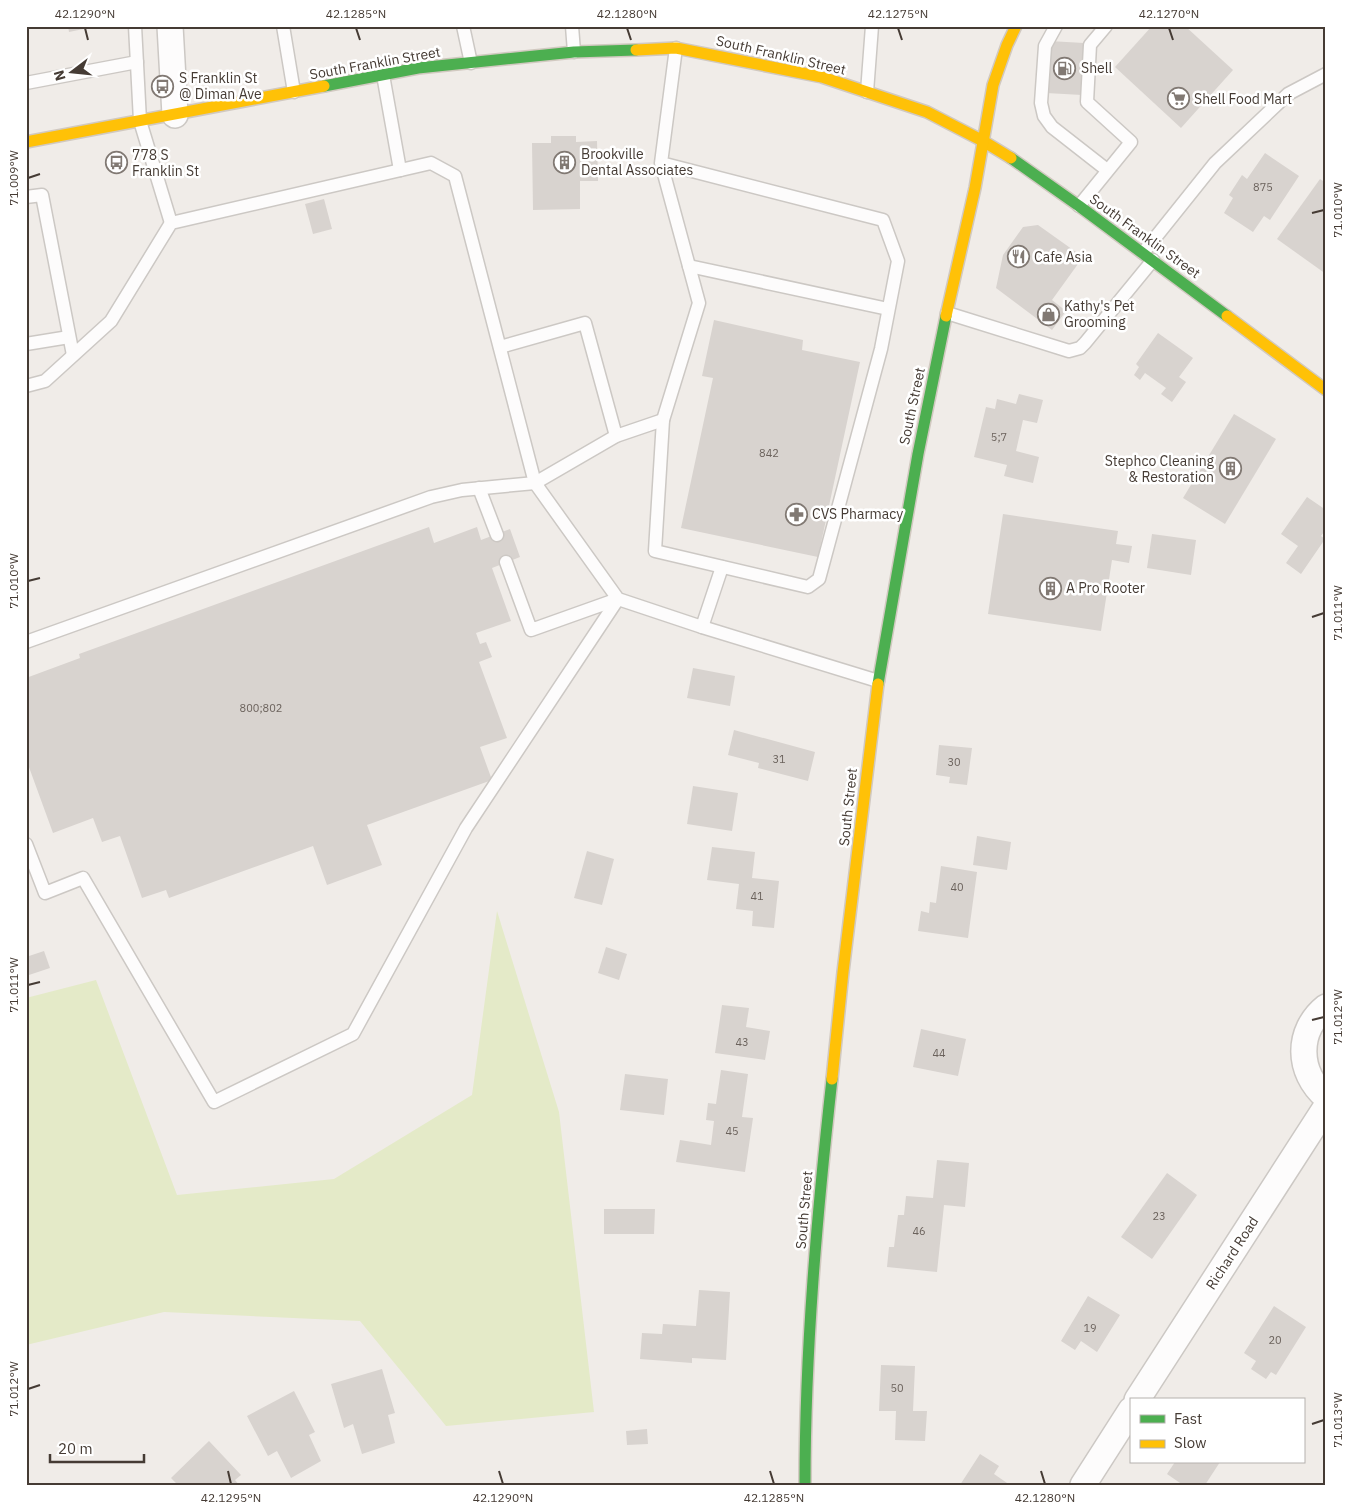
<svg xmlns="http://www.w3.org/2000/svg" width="1352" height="1511" font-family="'IBM Plex Sans',sans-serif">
	<rect width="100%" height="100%" fill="#f0ece8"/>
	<polygon fill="#e4eac8" points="497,911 559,1112 594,1412 446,1426 360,1321 164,1312 26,1345 26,998 96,980 177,1195 334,1179 472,1095"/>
	<g fill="#d8d3cf">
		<polygon points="68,26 93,26 93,27 69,32"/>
		<polygon points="1152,26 1185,26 1233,70 1181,128 1115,67"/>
		<polygon points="1049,41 1084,43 1082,95 1046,93"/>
		<polygon points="551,136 576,136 576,142 597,141 598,181 580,181 580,209 533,210 532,143 551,143"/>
		<polygon points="1265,153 1299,176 1270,220 1264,216 1253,232 1224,213 1233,198 1229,195 1242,175 1247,179"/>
		<polygon points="1320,179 1326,183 1326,274 1277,239"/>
		<polygon points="324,199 332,229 313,234 305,204"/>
		<polygon points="1038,225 1083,257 1052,300 1066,311 1052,330 996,288 1003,255 1023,227"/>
		<polygon points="714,320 803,340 802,350 860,362 818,557 681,528 713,378 702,376"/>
		<polygon points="1158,333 1193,358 1179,377 1186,382 1172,402 1161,394 1166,388 1145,373 1140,380 1134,375 1139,367 1136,364"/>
		<polygon points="1019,394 1043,400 1037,423 1023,420 1016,451 1039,457 1033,483 1004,476 1007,465 974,457 986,407 995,409 997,399 1016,404"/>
		<polygon points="1234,414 1276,439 1225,524 1183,498"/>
		<polygon points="1307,497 1326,510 1326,529 1321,536 1325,539 1301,574 1286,563 1298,546 1281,534"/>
		<polygon points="1003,514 1118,531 1116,544 1132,546 1129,563 1112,560 1101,631 988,614"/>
		<polygon points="429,527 434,543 477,527 481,540 510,529 520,557 492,568 511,621 476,633 480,644 486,642 492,657 479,662 507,738 480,747 492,780 367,825 382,865 327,885 313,846 169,898 166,890 142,898 120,836 102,842 93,818 53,833 26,759 26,678 80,658 79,654"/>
		<polygon points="1152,534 1196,540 1191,575 1147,568"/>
		<polygon points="693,668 735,676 730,706 687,698"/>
		<polygon points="734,730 815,752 808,781 758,768 759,763 728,755"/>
		<polygon points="939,745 972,748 967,785 949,783 950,777 936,775"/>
		<polygon points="693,786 738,793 732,831 687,824"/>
		<polygon points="977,836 1011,842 1007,870 973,865"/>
		<polygon points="712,847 755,852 752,878 779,881 774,928 752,926 753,911 736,909 739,884 707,880"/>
		<polygon points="587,851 614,859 602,905 574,898"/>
		<polygon points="941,866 977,872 968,938 918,931 921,911 929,913 930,902 936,903"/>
		<polygon points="606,947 627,954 619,980 598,973"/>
		<polygon points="44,951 50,968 26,976 26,957"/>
		<polygon points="722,1005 749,1008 746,1027 770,1031 765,1060 715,1053"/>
		<polygon points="921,1029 966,1039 958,1076 913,1067"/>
		<polygon points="721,1070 748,1074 742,1117 753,1118 745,1172 676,1162 680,1140 711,1145 714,1121 706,1120 708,1103 716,1104"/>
		<polygon points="625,1074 668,1079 664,1115 620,1110"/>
		<polygon points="937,1160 969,1163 965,1207 944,1205 937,1272 887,1267 889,1247 894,1247 898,1215 904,1215 906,1196 933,1198"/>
		<polygon points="1167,1173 1197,1195 1152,1259 1121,1237"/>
		<polygon points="604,1209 655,1209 654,1234 604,1234"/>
		<polygon points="699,1290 730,1292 726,1360 692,1358 692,1363 640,1359 642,1333 662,1334 663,1324 696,1326"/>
		<polygon points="1088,1296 1120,1315 1097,1352 1081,1341 1075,1350 1061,1341"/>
		<polygon points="1274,1306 1306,1327 1276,1375 1271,1372 1266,1379 1251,1369 1256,1361 1244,1353"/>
		<polygon points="881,1365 915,1366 913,1411 927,1411 925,1441 895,1440 896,1411 879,1411"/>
		<polygon points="382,1369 395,1413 388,1415 395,1443 362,1454 353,1424 344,1428 331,1384"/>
		<polygon points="294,1391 315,1432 309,1435 321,1461 291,1478 277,1451 268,1456 247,1416"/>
		<polygon points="647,1429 648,1444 627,1445 626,1431"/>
		<polygon points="209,1441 241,1475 235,1480 239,1485 178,1485 171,1478"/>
		<polygon points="980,1454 999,1466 994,1474 1010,1485 960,1485"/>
		<polygon points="1175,1462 1220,1462 1205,1485 1183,1485 1167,1474"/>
	</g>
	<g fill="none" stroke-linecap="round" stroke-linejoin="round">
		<defs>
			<g id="lane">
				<polyline points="135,26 140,121 171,223"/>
				<polyline points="283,26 294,92"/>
				<polyline points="463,26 471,63"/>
				<polyline points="572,26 574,52"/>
				<polyline points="1056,26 1045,46 1041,103 1044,116 1052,127 1107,170"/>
				<polyline points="383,75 400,170"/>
				<polyline points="26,83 137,62"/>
				<polyline points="867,92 872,26"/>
				<polyline points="661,163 883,220 898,261 881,349 819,579 808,587 655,551 663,420 699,303 661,163 676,48"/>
				<polyline points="26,197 42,195 73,355"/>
				<polyline points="1079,206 1131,142 1087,102 1090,45 1106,26"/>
				<polyline points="1143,253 1215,163 1288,94 1326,74"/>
				<polyline points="689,266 888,309"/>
				<polyline points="947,313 1069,351 1080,348 1085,343 1153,260"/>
				<polyline points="26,344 69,337"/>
				<polyline points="500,347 585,323 616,436"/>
				<polyline points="26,386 45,381 111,321 171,223 431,163 455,176 535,483 618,599 702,627 878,681"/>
				<polyline points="479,488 497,535"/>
				<polyline points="506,562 531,630 618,599"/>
				<polyline points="702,627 722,567"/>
				<polyline points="26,642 431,497 462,490 535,483 616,436 663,420"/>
				<polyline points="26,844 45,893 83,878 214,1102 353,1034 466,828 618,599"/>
			</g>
			<g id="street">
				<polyline points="170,26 175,115"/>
				<path d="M 1326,1007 C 1296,1031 1297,1072 1326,1097"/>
				<polyline points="1137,1400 1326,1107"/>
				<polyline points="1083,1485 1131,1410"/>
			</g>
			<g id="fast">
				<polyline points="324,86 418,68 574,52 636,50"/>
				<polyline points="1011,158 1079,206 1227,316"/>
				<polyline points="878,684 918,454 946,316"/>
				<path d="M 805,1485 C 805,1349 817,1214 832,1079"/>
			</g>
			<g id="slow">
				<polyline points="636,50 676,48 822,77 927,112 983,141 1011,158"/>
				<polyline points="26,142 324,86"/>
				<polyline points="946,316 975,188 993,85 1007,45 1016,26"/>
				<polyline points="1227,316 1326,390"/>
				<polyline points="832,1079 843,972 878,684"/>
			</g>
		</defs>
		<use href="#lane" stroke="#ccc8c4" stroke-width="15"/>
		<use href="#street" stroke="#ccc8c4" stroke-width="28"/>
		<use href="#fast" stroke="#d1c9c0" stroke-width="14"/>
		<use href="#slow" stroke="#d1c9c0" stroke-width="14"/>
		<use href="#lane" stroke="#fdfcfc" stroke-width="12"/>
		<use href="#street" stroke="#fdfcfc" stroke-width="25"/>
		<use href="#fast" stroke="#4caf50" stroke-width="11"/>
		<use href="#slow" stroke="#ffc107" stroke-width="11"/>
	</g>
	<path fill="none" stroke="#453b34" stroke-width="2" d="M 85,28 L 88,40M 356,28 L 360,40M 627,28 L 631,40M 898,28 L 902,40M 1169,28 L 1173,40M 28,178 L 40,174M 1312,213 L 1324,210M 28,581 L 40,578M 1312,617 L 1324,613M 28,985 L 40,982M 1312,1020 L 1324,1017M 28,1389 L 40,1385M 1312,1424 L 1324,1420M 228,1471 L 231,1484M 499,1471 L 503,1484M 770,1471 L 774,1484M 1041,1471 L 1045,1484"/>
	<defs>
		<symbol id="fuel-ring" viewBox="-11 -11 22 22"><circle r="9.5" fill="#fff" stroke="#817973" stroke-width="1.5"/><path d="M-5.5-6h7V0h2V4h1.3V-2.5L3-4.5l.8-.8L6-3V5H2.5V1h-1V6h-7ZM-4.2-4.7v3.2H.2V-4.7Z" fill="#817973"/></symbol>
		<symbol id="bus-ring" viewBox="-11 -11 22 22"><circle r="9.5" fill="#fff" stroke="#817973" stroke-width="1.5"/><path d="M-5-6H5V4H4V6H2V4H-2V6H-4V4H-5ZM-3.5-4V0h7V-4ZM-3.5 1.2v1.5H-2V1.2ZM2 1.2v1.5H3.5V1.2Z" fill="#817973"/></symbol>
		<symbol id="supermarket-ring" viewBox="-11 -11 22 22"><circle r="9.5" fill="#fff" stroke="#817973" stroke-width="1.5"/><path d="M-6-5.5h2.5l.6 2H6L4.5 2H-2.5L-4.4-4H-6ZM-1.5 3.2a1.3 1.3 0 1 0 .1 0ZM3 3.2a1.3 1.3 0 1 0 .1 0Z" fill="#817973"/></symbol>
		<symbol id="building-ring" viewBox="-11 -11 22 22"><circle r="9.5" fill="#fff" stroke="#817973" stroke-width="1.5"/><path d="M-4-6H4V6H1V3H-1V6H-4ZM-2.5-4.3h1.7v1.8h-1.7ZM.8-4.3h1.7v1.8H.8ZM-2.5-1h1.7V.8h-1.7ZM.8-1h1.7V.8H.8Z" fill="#817973"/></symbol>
		<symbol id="restaurant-ring" viewBox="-11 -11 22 22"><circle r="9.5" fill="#fff" stroke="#817973" stroke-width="1.5"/><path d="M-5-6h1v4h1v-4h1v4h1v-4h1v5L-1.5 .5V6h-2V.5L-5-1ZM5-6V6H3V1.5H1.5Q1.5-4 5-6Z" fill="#817973"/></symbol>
		<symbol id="shop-ring" viewBox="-11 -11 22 22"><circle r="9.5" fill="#fff" stroke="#817973" stroke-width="1.5"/><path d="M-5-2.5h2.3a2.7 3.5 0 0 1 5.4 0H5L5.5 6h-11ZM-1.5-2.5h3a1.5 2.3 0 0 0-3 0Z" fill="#817973"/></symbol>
		<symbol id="pharmacy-ring" viewBox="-11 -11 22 22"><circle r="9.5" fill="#fff" stroke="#817973" stroke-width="1.5"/><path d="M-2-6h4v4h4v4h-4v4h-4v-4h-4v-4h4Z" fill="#817973"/></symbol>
	</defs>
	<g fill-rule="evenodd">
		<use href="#fuel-ring" x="1052" y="56" width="25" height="25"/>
		<use href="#bus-ring" x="150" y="74" width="25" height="25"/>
		<use href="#supermarket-ring" x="1166" y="86" width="25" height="25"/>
		<use href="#building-ring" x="552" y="150" width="25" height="25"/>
		<use href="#bus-ring" x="104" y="150" width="25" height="25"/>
		<use href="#restaurant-ring" x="1006" y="244" width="25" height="25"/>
		<use href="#shop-ring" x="1036" y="302" width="25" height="25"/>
		<use href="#building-ring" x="1218" y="456" width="25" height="25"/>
		<use href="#pharmacy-ring" x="784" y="502" width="25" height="25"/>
		<use href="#building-ring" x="1038" y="576" width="25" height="25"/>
	</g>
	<g text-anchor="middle" stroke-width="5" stroke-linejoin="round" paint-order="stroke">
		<g font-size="11" fill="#6b625c">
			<text x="1263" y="191">875</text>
			<text x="999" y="441">5;7</text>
			<text x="769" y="457">842</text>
			<text x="261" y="712">800;802</text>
			<text x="779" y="763">31</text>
			<text x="954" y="766">30</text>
			<text x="957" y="891">40</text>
			<text x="757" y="900">41</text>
			<text x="742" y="1046">43</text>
			<text x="939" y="1057">44</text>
			<text x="732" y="1135">45</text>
			<text x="1159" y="1220">23</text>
			<text x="919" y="1235">46</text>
			<text x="1090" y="1332">19</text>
			<text x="1275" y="1344">20</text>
			<text x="897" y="1392">50</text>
		</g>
		<g font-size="14" fill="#453b34" stroke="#fff">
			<text transform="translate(781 55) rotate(13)" y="5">South Franklin Street</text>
			<text transform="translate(375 63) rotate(-10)" y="5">South Franklin Street</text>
			<text transform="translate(1145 236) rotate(36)" y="5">South Franklin Street</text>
			<text transform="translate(912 406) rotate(-78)" y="5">South Street</text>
			<text transform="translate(848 807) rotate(-84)" y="5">South Street</text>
			<text transform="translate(804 1210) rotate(-85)" y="5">South Street</text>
			<text transform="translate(1232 1253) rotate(-57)" y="5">Richard Road</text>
		</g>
		<g font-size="14" fill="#453b34" stroke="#fff" text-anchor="start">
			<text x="1081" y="73">Shell</text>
			<text x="179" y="83">S Franklin St<tspan x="179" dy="16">@ Diman Ave</tspan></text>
			<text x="1194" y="104">Shell Food Mart</text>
			<text x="581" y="159">Brookville<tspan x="581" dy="16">Dental Associates</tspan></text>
			<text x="132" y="160">778 S<tspan x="132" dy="16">Franklin St</tspan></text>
			<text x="1034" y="262">Cafe Asia</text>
			<text x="1064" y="311">Kathy's Pet<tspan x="1064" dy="16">Grooming</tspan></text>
			<text x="1214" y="466" text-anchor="end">Stephco Cleaning<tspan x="1214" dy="16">&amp; Restoration</tspan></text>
			<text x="812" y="519">CVS Pharmacy</text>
			<text x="1066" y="593">A Pro Rooter</text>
		</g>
	</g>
	<rect width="1352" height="1511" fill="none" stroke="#ffffff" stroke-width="55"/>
	<rect x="1130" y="1398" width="175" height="65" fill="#ffffff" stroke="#b5b1ae"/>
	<rect x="1140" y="1415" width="25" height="8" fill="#4caf50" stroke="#b5b1ae"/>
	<text x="1174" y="1424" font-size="15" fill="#453b34">Fast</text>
	<rect x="1140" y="1440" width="25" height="8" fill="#ffc107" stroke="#b5b1ae"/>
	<text x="1174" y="1448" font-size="15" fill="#453b34">Slow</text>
	<g transform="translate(72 72) rotate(254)" stroke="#ffffff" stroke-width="4" paint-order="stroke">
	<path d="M0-4L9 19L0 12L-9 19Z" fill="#453b34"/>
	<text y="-8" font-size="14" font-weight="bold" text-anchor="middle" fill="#453b34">N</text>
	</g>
	<path d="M50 1454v8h94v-8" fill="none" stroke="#453b34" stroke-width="2.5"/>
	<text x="58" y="1454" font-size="15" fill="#453b34" stroke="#ffffff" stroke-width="4" paint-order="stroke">20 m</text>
	<rect x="28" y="28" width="1296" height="1456" fill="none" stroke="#453b34" stroke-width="2"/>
	<g font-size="12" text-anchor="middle" fill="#453b34">
		<text x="85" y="18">42.1290°N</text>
		<text x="356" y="18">42.1285°N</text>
		<text x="627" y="18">42.1280°N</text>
		<text x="898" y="18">42.1275°N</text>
		<text x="1169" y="18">42.1270°N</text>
		<text transform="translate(14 178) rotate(-90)" y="4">71.009°W</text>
		<text transform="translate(1338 210) rotate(-90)" y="4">71.010°W</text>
		<text transform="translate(14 581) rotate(-90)" y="4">71.010°W</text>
		<text transform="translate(1338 613) rotate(-90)" y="4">71.011°W</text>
		<text transform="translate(14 985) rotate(-90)" y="4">71.011°W</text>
		<text transform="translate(1338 1017) rotate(-90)" y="4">71.012°W</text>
		<text transform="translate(14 1389) rotate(-90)" y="4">71.012°W</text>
		<text transform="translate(1338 1420) rotate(-90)" y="4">71.013°W</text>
		<text x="231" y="1502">42.1295°N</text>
		<text x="503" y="1502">42.1290°N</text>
		<text x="774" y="1502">42.1285°N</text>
		<text x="1045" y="1502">42.1280°N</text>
	</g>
</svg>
